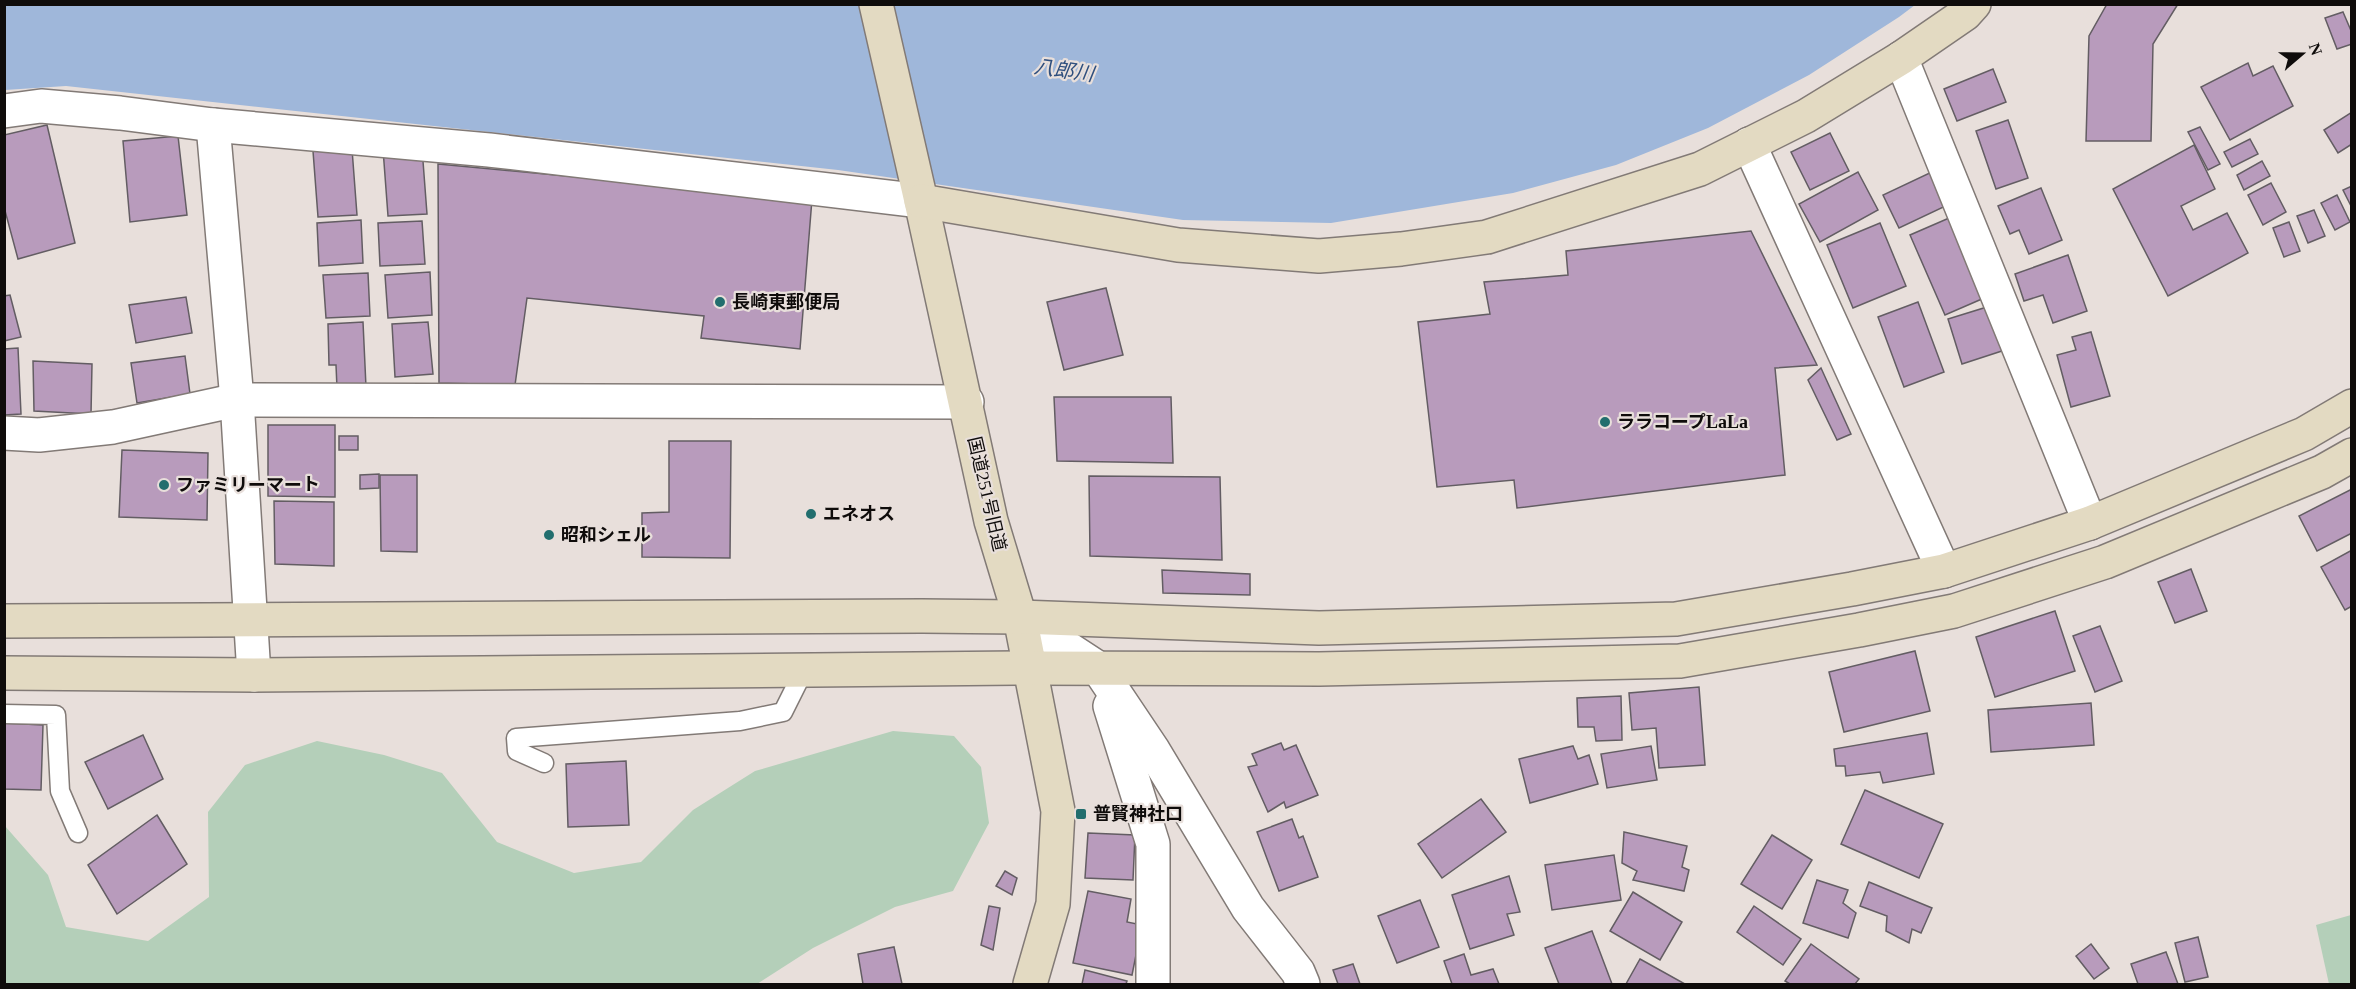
<svg xmlns="http://www.w3.org/2000/svg" width="2356" height="989" font-family="'Times New Roman','Noto Sans JP',serif">
	<rect width="100%" height="100%" fill="#e8dfdb"/>
	<g fill="#b4cfb9">
		<polygon points="893,731 954,736 981,767 989,823 953,891 895,907 813,948 757,984 5,984 5,826 48,875 66,927 148,941 209,897 208,812 245,765 317,741 384,755 442,773 497,842 574,873 641,862 693,810 755,771"/>
		<polygon points="2351,915 2351,984 2329,984 2316,925"/>
	</g>
	<polygon fill="#9fb7da" points="5,4 1915,5 1899,17 1809,75 1708,128 1616,165 1513,193 1331,223 1183,220 838,170 66,86 5,90"/>
	<g fill="#b89bbc" stroke="#635d63" stroke-width="1.5">
		<polygon points="2107,4 2178,4 2153,44 2151,141 2086,141 2089,36"/>
		<polygon points="2343,12 2352,33 2352,44 2337,49 2325,18"/>
		<polygon points="2248,63 2253,76 2273,66 2293,106 2230,140 2201,87"/>
		<polygon points="1993,69 2006,102 1957,121 1944,89"/>
		<polygon points="2352,112 2352,144 2338,153 2324,130"/>
		<polygon points="2008,120 2028,178 1996,189 1976,131"/>
		<polygon points="47,125 75,243 18,259 4,207 4,135"/>
		<polygon points="2200,127 2220,164 2208,170 2188,132"/>
		<polygon points="1830,133 1849,171 1810,190 1791,152"/>
		<polygon points="178,136 187,215 130,222 123,141"/>
		<polygon points="2250,139 2258,154 2232,167 2224,152"/>
		<polygon points="2194,145 2215,189 2181,206 2193,230 2227,213 2248,253 2168,296 2113,189"/>
		<polygon points="422,148 427,214 388,216 383,149"/>
		<polygon points="352,149 357,215 318,217 313,151"/>
		<polygon points="2262,161 2270,176 2244,190 2237,175"/>
		<polygon points="438,164 812,199 800,349 701,338 704,316 527,298 515,385 439,383"/>
		<polygon points="1936,170 1952,203 1899,228 1883,195"/>
		<polygon points="1858,172 1878,210 1820,242 1799,204"/>
		<polygon points="2271,183 2286,212 2263,225 2248,195"/>
		<polygon points="2352,186 2352,208 2343,190"/>
		<polygon points="2041,188 2062,240 2029,254 2019,230 2010,234 1998,206"/>
		<polygon points="2337,195 2350,222 2335,230 2321,203"/>
		<polygon points="2314,210 2325,236 2308,243 2297,216"/>
		<polygon points="1956,215 1991,295 1945,315 1910,235"/>
		<polygon points="361,220 363,263 319,266 317,223"/>
		<polygon points="422,221 425,264 380,266 378,223"/>
		<polygon points="2289,222 2300,251 2284,257 2273,228"/>
		<polygon points="1880,223 1906,286 1853,308 1827,245"/>
		<polygon points="1751,231 1817,365 1775,368 1785,475 1517,508 1514,480 1437,487 1418,322 1490,314 1484,282 1568,275 1566,251"/>
		<polygon points="2068,255 2087,311 2053,323 2043,295 2024,301 2015,274"/>
		<polygon points="430,272 432,315 388,318 385,275"/>
		<polygon points="368,273 370,316 326,318 323,275"/>
		<polygon points="1106,288 1123,355 1064,370 1047,302"/>
		<polygon points="10,295 21,337 4,341 4,296"/>
		<polygon points="186,297 192,333 136,343 129,305"/>
		<polygon points="1918,302 1944,372 1904,387 1878,317"/>
		<polygon points="1987,307 2011,348 1962,364 1948,319"/>
		<polygon points="363,322 366,387 337,388 336,365 329,365 328,324"/>
		<polygon points="428,322 433,374 395,377 392,324"/>
		<polygon points="2091,332 2110,396 2071,407 2057,355 2076,350 2072,337"/>
		<polygon points="18,348 21,414 4,415 4,349"/>
		<polygon points="185,356 190,394 137,403 131,363"/>
		<polygon points="33,361 92,364 91,414 34,411"/>
		<polygon points="1821,368 1851,434 1837,440 1808,380"/>
		<polygon points="1054,397 1171,397 1173,463 1057,461"/>
		<polygon points="268,425 335,425 335,497 268,496"/>
		<rect x="339" y="436" width="19" height="14"/>
		<polygon points="669,441 731,441 730,558 642,557 642,513 669,512"/>
		<polygon points="122,450 208,453 207,520 119,517"/>
		<polygon points="379,474 379,488 360,489 360,475"/>
		<polygon points="380,475 417,475 417,552 381,551"/>
		<polygon points="1089,476 1220,477 1222,560 1090,556"/>
		<polygon points="2352,489 2352,533 2317,551 2299,516"/>
		<polygon points="274,501 334,502 334,566 275,564"/>
		<polygon points="2352,550 2352,606 2345,610 2321,567"/>
		<polygon points="2191,569 2207,611 2175,623 2158,582"/>
		<polygon points="1162,570 1250,574 1250,595 1163,593"/>
		<polygon points="2055,611 2075,671 1995,697 1976,637"/>
		<polygon points="2100,626 2122,681 2095,692 2073,636"/>
		<polygon points="1915,651 1930,711 1844,732 1829,672"/>
		<polygon points="1699,687 1705,765 1659,768 1656,728 1632,730 1629,693"/>
		<polygon points="1621,696 1622,740 1596,741 1594,727 1578,727 1577,698"/>
		<polygon points="2091,703 2094,745 1991,752 1988,710"/>
		<polygon points="4,723 43,725 41,790 4,789"/>
		<polygon points="1927,733 1934,774 1883,783 1880,772 1846,776 1845,766 1836,766 1834,749"/>
		<polygon points="143,735 163,779 108,809 85,762"/>
		<polygon points="1281,743 1284,750 1296,745 1318,795 1286,808 1284,802 1268,812 1248,767 1257,765 1252,754"/>
		<polygon points="1573,746 1578,759 1589,755 1598,784 1530,803 1519,759"/>
		<polygon points="1651,746 1657,780 1607,788 1601,754"/>
		<polygon points="626,761 629,825 568,827 566,764"/>
		<polygon points="1865,790 1943,824 1919,878 1841,844"/>
		<polygon points="1481,799 1506,832 1442,878 1418,844"/>
		<polygon points="157,815 187,864 117,914 88,865"/>
		<polygon points="1292,819 1299,838 1303,836 1318,877 1279,891 1257,832"/>
		<polygon points="1624,832 1687,846 1682,867 1689,870 1684,891 1633,880 1637,871 1622,863"/>
		<polygon points="1088,833 1135,835 1133,880 1085,878"/>
		<polygon points="1772,835 1812,860 1782,909 1741,884"/>
		<polygon points="1614,855 1621,900 1552,910 1545,865"/>
		<polygon points="1005,871 1017,878 1012,895 996,886"/>
		<polygon points="1509,876 1520,912 1507,914 1514,935 1470,949 1452,895"/>
		<polygon points="1817,880 1848,890 1843,903 1856,913 1848,938 1803,923"/>
		<polygon points="1869,882 1932,908 1921,933 1912,929 1909,943 1886,931 1887,916 1860,906"/>
		<polygon points="1088,891 1131,899 1127,922 1142,925 1132,975 1073,963"/>
		<polygon points="1633,892 1682,922 1660,960 1610,931"/>
		<polygon points="1420,900 1439,947 1397,963 1378,916"/>
		<polygon points="989,906 1000,908 993,950 981,945"/>
		<polygon points="1754,906 1801,939 1783,965 1737,932"/>
		<polygon points="1592,931 1612,984 1559,984 1545,948"/>
		<polygon points="2198,937 2208,977 2185,982 2175,943"/>
		<polygon points="1811,944 1859,979 1855,984 1790,984 1785,981"/>
		<polygon points="2091,944 2109,968 2094,979 2076,956"/>
		<polygon points="894,947 902,984 863,984 858,954"/>
		<polygon points="2166,952 2178,984 2138,984 2131,964"/>
		<polygon points="1464,954 1471,975 1493,969 1499,984 1452,984 1444,961"/>
		<polygon points="1640,959 1685,984 1626,984"/>
		<polygon points="1353,964 1360,984 1338,984 1333,970"/>
		<polygon points="1085,970 1127,981 1126,984 1082,984"/>
	</g>
	<g fill="none" stroke-linecap="round" stroke-linejoin="round">
		<defs>
			<g id="lane">
				<polyline points="4,714 56,715 60,791 78,833"/>
				<polyline points="544,763 517,751 516,738 740,721 783,712 804,670"/>
			</g>
			<g id="street">
				<polyline points="1901,58 2090,523"/>
				<polyline points="4,111 41,106 120,113 213,125 489,150 921,201"/>
				<polyline points="213,125 237,400 254,675"/>
				<polyline points="1749,144 1944,571"/>
				<polyline points="4,433 39,435 113,427 237,400 967,402"/>
				<polyline points="1020,617 1098,668 1153,750 1248,908 1298,972 1303,984"/>
				<polyline points="1110,706 1153,844 1153,984"/>
			</g>
			<g id="secondary">
				<polyline points="876,4 921,201 991,521 1020,617 1058,811 1053,904 1030,984"/>
				<polyline points="921,201 1178,245 1319,256 1401,249 1487,237 1700,169 1806,116 1901,58 1965,14 1974,4"/>
				<polyline points="4,621 922,616 1020,617 1319,628 1676,619 1852,589 1944,571 2090,523 2304,434 2352,406"/>
				<polyline points="4,673 254,675 1028,668 1319,669 1680,661 1859,630 1954,611 2105,562 2322,472 2352,455"/>
			</g>
		</defs>
		<use href="#lane" stroke="#827a76" stroke-width="21"/>
		<use href="#street" stroke="#827a76" stroke-width="36"/>
		<use href="#secondary" stroke="#827a76" stroke-width="36"/>
		<use href="#lane" stroke="#fff" stroke-width="18"/>
		<use href="#street" stroke="#fff" stroke-width="33"/>
		<use href="#secondary" stroke="#e3dac2" stroke-width="33"/>
	</g>
	<g fill="#226e6e" stroke="#e8dfdb" stroke-width="2">
		<circle cx="720" cy="302" r="6"/>
		<circle cx="1605" cy="422" r="6"/>
		<circle cx="164" cy="485" r="6"/>
		<circle cx="811" cy="514" r="6"/>
		<circle cx="549" cy="535" r="6"/>
		<rect x="1075" y="808" width="12" height="12" rx="3"/>
	</g>
	<g text-anchor="middle" stroke-width="4.5" stroke-linejoin="round" paint-order="stroke">
		<g font-size="18" font-weight="bold" fill="#0f0c0b" stroke="#e8dfdb" text-anchor="start">
			<text x="732" y="308">長崎東郵便局</text>
			<text x="1617" y="428">ララコープLaLa</text>
			<text x="176" y="491">ファミリーマート</text>
			<text x="823" y="520">エネオス</text>
			<text x="561" y="541">昭和シェル</text>
			<text x="1093" y="820">普賢神社口</text>
		</g>
		<g font-size="18" fill="#0f0c0b" stroke="#e8dfdb">
			<text transform="translate(987 494) rotate(77)" y="6">国道251号旧道</text>
		</g>
		<g font-size="20" font-style="italic" fill="#2f4f7e" stroke="#e8dfdb">
			<text transform="translate(1064 70) rotate(8)" y="7">八郎川</text>
		</g>
	</g>
	<rect width="2356" height="989" fill="none" stroke="#0f0c0b" stroke-width="12"/>
	<g transform="translate(2302 54) rotate(70)" stroke="#e8dfdb" stroke-width="4.5" paint-order="stroke">
	<path d="M0-4.5L10 22L0 15L-10 22Z" fill="#0f0c0b"/>
	<text y="-9" font-size="16" font-weight="bold" text-anchor="middle" fill="#0f0c0b">N</text>
	</g>
</svg>
